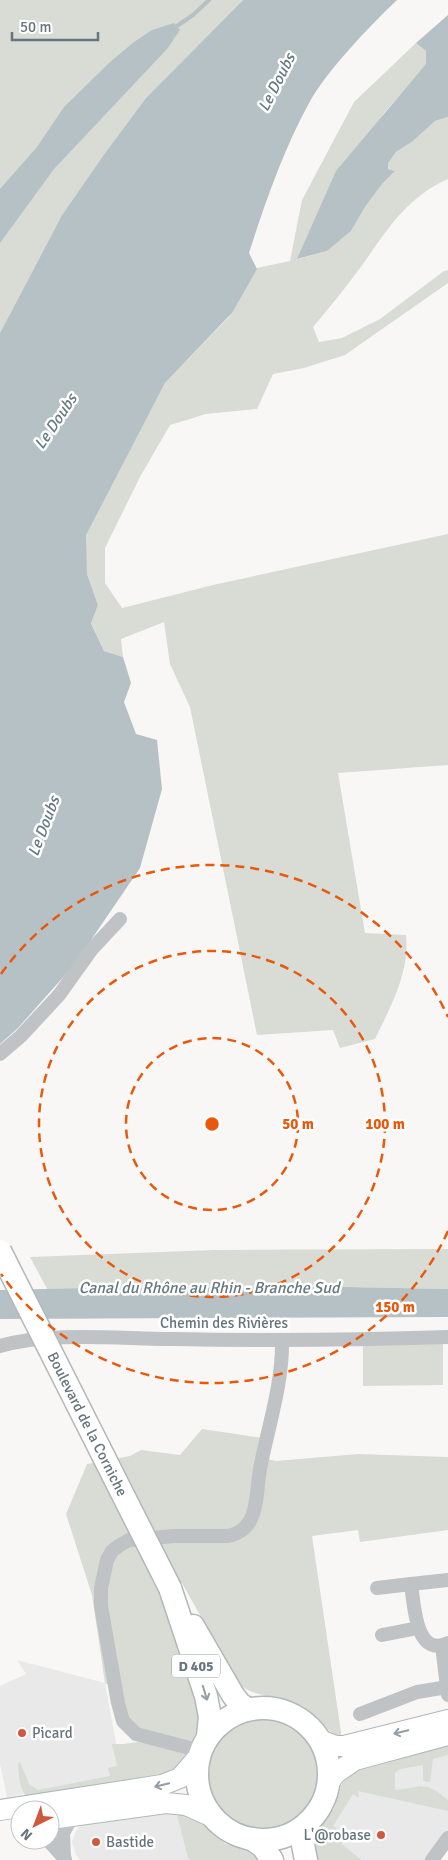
<svg xmlns="http://www.w3.org/2000/svg" width="448" height="1860" font-family="Signika,sans-serif">
	<rect width="100%" height="100%" fill="#f8f7f5"/>
	<g fill="#e8e9e8">
		<polygon points="17,1660 105,1683 122,1776 7,1797 0,1764 0,1686 26,1674"/>
		<polygon points="448,1754 448,1831 427,1860 324,1860 324,1840 361,1775"/>
		<polygon points="171,1812 245,1860 79,1860 75,1852 72,1842 75,1833 82,1823"/>
	</g>
	<g fill="#d8dcd5">
		<polygon points="0,0 243,0 146,98 105,153 62,215 0,333"/>
		<path d="M 416,43 L 426,51 L 427,64 L 384,113 L 298,259 L 327,251 L 351,231 L 365,207 L 382,184 L 395,171 L 388,169 L 388,162 L 396,152 L 413,141 L 435,121 L 448,117 L 448,179 C 407,197 387,230 363,264 C 347,286 330,307 313,327 L 319,342 L 342,338 L 380,319 L 444,271 L 448,270 L 448,283 L 345,355 L 304,368 L 273,374 L 257,409 L 206,414 L 170,425 L 140,477 L 105,548 L 105,583 L 122,608 L 213,585 L 448,534 L 448,765 L 338,773 L 365,933 L 406,935 C 410,972 391,1006 375,1039 L 340,1048 L 333,1030 L 257,1035 L 190,707 L 170,664 L 164,622 L 121,639 L 123,657 L 104,651 L 91,622 L 98,605 L 87,574 L 85,535 L 165,383 L 230,316 L 257,268 L 290,261 L 302,200 L 354,102 Z"/>
		<polygon points="448,1249 448,1289 348,1287 47,1289 30,1257 214,1250"/>
		<polygon points="443,1343 443,1385 363,1386 363,1344"/>
		<path d="M 202,1429 L 262,1438 L 258,1457 L 276,1461 L 358,1454 L 448,1457 L 448,1530 L 360,1542 L 358,1530 L 312,1536 L 342,1739 C 325,1732 317,1713 300,1705 C 280,1695 255,1699 238,1683 L 182,1583 L 151,1578 L 164,1605 L 196,1698 L 200,1725 L 191,1742 L 145,1733 L 128,1719 L 119,1690 L 105,1683 L 92,1595 L 66,1514 L 87,1464 L 130,1456 L 141,1450 L 180,1455 Z"/>
		<circle cx="263" cy="1774" r="60"/>
		<path d="M 137,1742 L 155,1744 L 187,1754 L 175,1770 L 168,1774 L 27,1797 C 19,1788 19,1775 18,1764 L 20,1762 L 29,1784 L 38,1790 L 110,1776 L 108,1768 L 117,1766 L 112,1744 L 124,1744 Z"/>
		<path d="M 448,1746 L 448,1755 L 433,1759 L 430,1782 L 423,1781 L 423,1765 L 400,1769 L 395,1773 L 395,1790 C 423,1788 422,1779 448,1800 L 448,1811 L 358,1791 L 359,1798 L 353,1794 L 333,1826 L 340,1831 L 333,1836 L 336,1840 L 342,1836 L 342,1844 L 361,1860 L 314,1860 L 311,1841 L 334,1809 L 343,1780 L 348,1774 L 361,1768 Z"/>
		<polygon points="176,1811 196,1818 219,1839 226,1844 246,1850 260,1860 191,1860 188,1858"/>
	</g>
	<g fill="#b6c1c5">
		<path d="M 243,0 L 397,0 C 369,27 326,71 308,105 C 283,151 265,203 249,253 L 257,269 L 232,313 L 165,383 L 86,535 L 87,574 L 98,605 L 91,623 L 104,651 L 123,657 L 131,683 L 124,702 L 136,734 L 157,740 L 162,789 L 140,868 L 74,965 L 18,1028 L 0,1044 L 0,333 L 62,215 L 105,153 L 146,98 Z"/>
		<polygon points="448,15 448,117 435,121 413,141 396,152 388,163 388,169 395,171 382,184 365,207 351,231 327,251 297,259 336,171 426,64 426,51 416,43"/>
		<polygon points="174,23 180,30 167,49 54,169 0,243 0,189 37,147 64,107 109,63 134,42 152,30"/>
		<polygon points="348,1287 448,1289 448,1317 0,1319 0,1290 89,1288"/>
	</g>
	<g fill="none" stroke-linecap="round" stroke-linejoin="round">
		<polyline stroke="#b6c1c5" stroke-width="4" points="177,26 193,15 209,0"/>
		<defs>
			<g id="secondary">
				<polyline points="320,1740 336,1746 344,1746 448,1720"/>
				<polyline points="329,1782 336,1773 355,1760 448,1735"/>
				<polyline points="0,1810 162,1785 180,1778 199,1756"/>
				<polyline points="50,1819 166,1803 186,1805 213,1817"/>
			</g>
			<g id="primary">
				<polyline points="170,1588 206,1696 210,1717 208,1736"/>
				<polyline points="193,1626 233,1695 240,1704 248,1709"/>
				<circle cx="263" cy="1774" r="66"/>
				<polyline points="252,1839 263,1847 272,1860"/>
				<polyline points="306,1860 303,1845 308,1822"/>
			</g>
		</defs>
		<use href="#secondary" stroke="#b2b7bb" stroke-width="22"/>
		<use href="#primary" stroke="#b3b7ba" stroke-width="25"/>
		<g stroke="#bfc3c6" stroke-width="14">
			<polyline points="0,1054 21,1036 59,995 92,949 120,919"/>
			<path d="M 0,1346 C 52,1331 120,1339 174,1339 C 265,1341 357,1340 448,1337"/>
			<path d="M 448,1580 L 411,1584 C 414,1602 415,1659 448,1643"/>
			<polyline points="377,1588 411,1584"/>
			<polyline points="382,1635 418,1628"/>
			<polyline points="442,1646 448,1695"/>
			<polyline points="360,1714 417,1692 448,1687"/>
			<path d="M 201,1751 L 136,1734 L 123,1721 L 118,1703 L 101,1606 L 101,1588 L 107,1560 L 112,1551 L 120,1545 L 129,1540 L 174,1536 L 228,1536 C 238,1534 245,1530 250,1521 C 258,1506 257,1486 260,1469 C 268,1427 283,1383 282,1340"/>
			<polyline points="17,1808 20,1822"/>
			<polyline points="48,1840 65,1859"/>
			<polyline points="64,1858 63,1833 72,1817"/>
			<polyline points="432,1860 448,1838"/>
		</g>
		<use href="#secondary" stroke="#fff" stroke-width="20"/>
		<use href="#primary" stroke="#fff" stroke-width="22"/>
		<defs>
			<g id="primary-bridge">
				<path id="s1" d="M 0,1251 L 170,1588"/>
			</g>
		</defs>
		<use href="#primary-bridge" stroke="#b3b7ba" stroke-width="25" stroke-linecap="butt"/>
		<use href="#primary-bridge" stroke="#fff" stroke-width="22"/>
	</g>
	<defs><path id="oneway-shaft" d="M-6 0H5M1.5-3L5.5 0L1.5 3" fill="none" stroke-width="1.6" stroke-linecap="round" stroke-linejoin="round" transform="scale(1.25)"/></defs>
	<g stroke="#949ea4">
		<use href="#oneway-shaft" transform="translate(205 1693) rotate(73)"/>
		<use href="#oneway-shaft" transform="translate(401 1732) rotate(166)"/>
		<use href="#oneway-shaft" transform="translate(162 1785) rotate(166)"/>
	</g>
	<g fill="none" stroke="#e8590c" stroke-width="2.5" stroke-dasharray="9 6">
		<circle cx="212" cy="1124" r="86"/>
		<circle cx="212" cy="1124" r="173"/>
		<path d="M448 1231A259 259 0 0 1 1 1274M1 974A259 259 0 0 1 448 1017"/>
	</g>
	<g fill="#d0593d" stroke="#fff" stroke-width="2">
		<circle cx="22" cy="1733" r="5"/>
		<circle cx="381" cy="1835" r="5"/>
		<circle cx="96" cy="1842" r="5"/>
	</g>
	<g text-anchor="middle" stroke-width="5" stroke-linejoin="round" paint-order="stroke">
		<rect fill="#fff" stroke="#949ea4" stroke-width="1" x="172" y="1654.5" width="48" height="23" rx="4"/>
		<g font-size="14" font-weight="bold" fill="#66747d">
			<text x="196" y="1671">D 405</text>
		</g>
		<g font-size="15" fill="#66747d" stroke="#fff">
			<text x="224" y="1328">Chemin des Rivières</text>
			<text dy="5" stroke="none"><textPath href="#s1" startOffset="194">Boulevard de la Corniche</textPath></text>
		</g>
		<g font-size="15" fill="#66747d" stroke="#fff" text-anchor="start">
			<text x="32" y="1738">Picard</text>
			<text x="371" y="1840" text-anchor="end">L'@robase</text>
			<text x="106" y="1847">Bastide</text>
		</g>
		<g font-size="16" font-style="italic" fill="#66797f" stroke="#fff">
			<text transform="translate(276 82) rotate(-63)" y="6">Le Doubs</text>
			<text transform="translate(55 421) rotate(-56)" y="6">Le Doubs</text>
			<text transform="translate(43 826) rotate(-69)" y="6">Le Doubs</text>
			<text x="209" y="1293">Canal du Rhône au Rhin - Branche Sud</text>
		</g>
	</g>
	<circle cx="212" cy="1124" r="8" fill="#e8590c" stroke="#fff" stroke-width="2.5"/>
	<g font-size="15" text-anchor="middle" font-weight="bold" fill="#e8590c" stroke="#fff" stroke-width="5" stroke-linejoin="round" paint-order="stroke">
		<text x="298" y="1129">50 m</text>
		<text x="385" y="1129">100 m</text>
		<text x="395" y="1312">150 m</text>
	</g>
	<g transform="translate(35 1825) rotate(222)"><circle r="24" fill="#ffffff" stroke="#c2c7cb"/>
	<path d="M0-4L9 19L0 12L-9 19Z" fill="#d0593d"/>
	<text y="-8" font-size="14" font-weight="bold" text-anchor="middle" fill="#66747d">N</text>
	</g>
	<path d="M12 32v8h86v-8" fill="none" stroke="#66747d" stroke-width="2.5"/>
	<text x="20" y="32" font-size="15" fill="#66747d" stroke="#ffffff" stroke-width="4" paint-order="stroke">50 m</text>
</svg>
